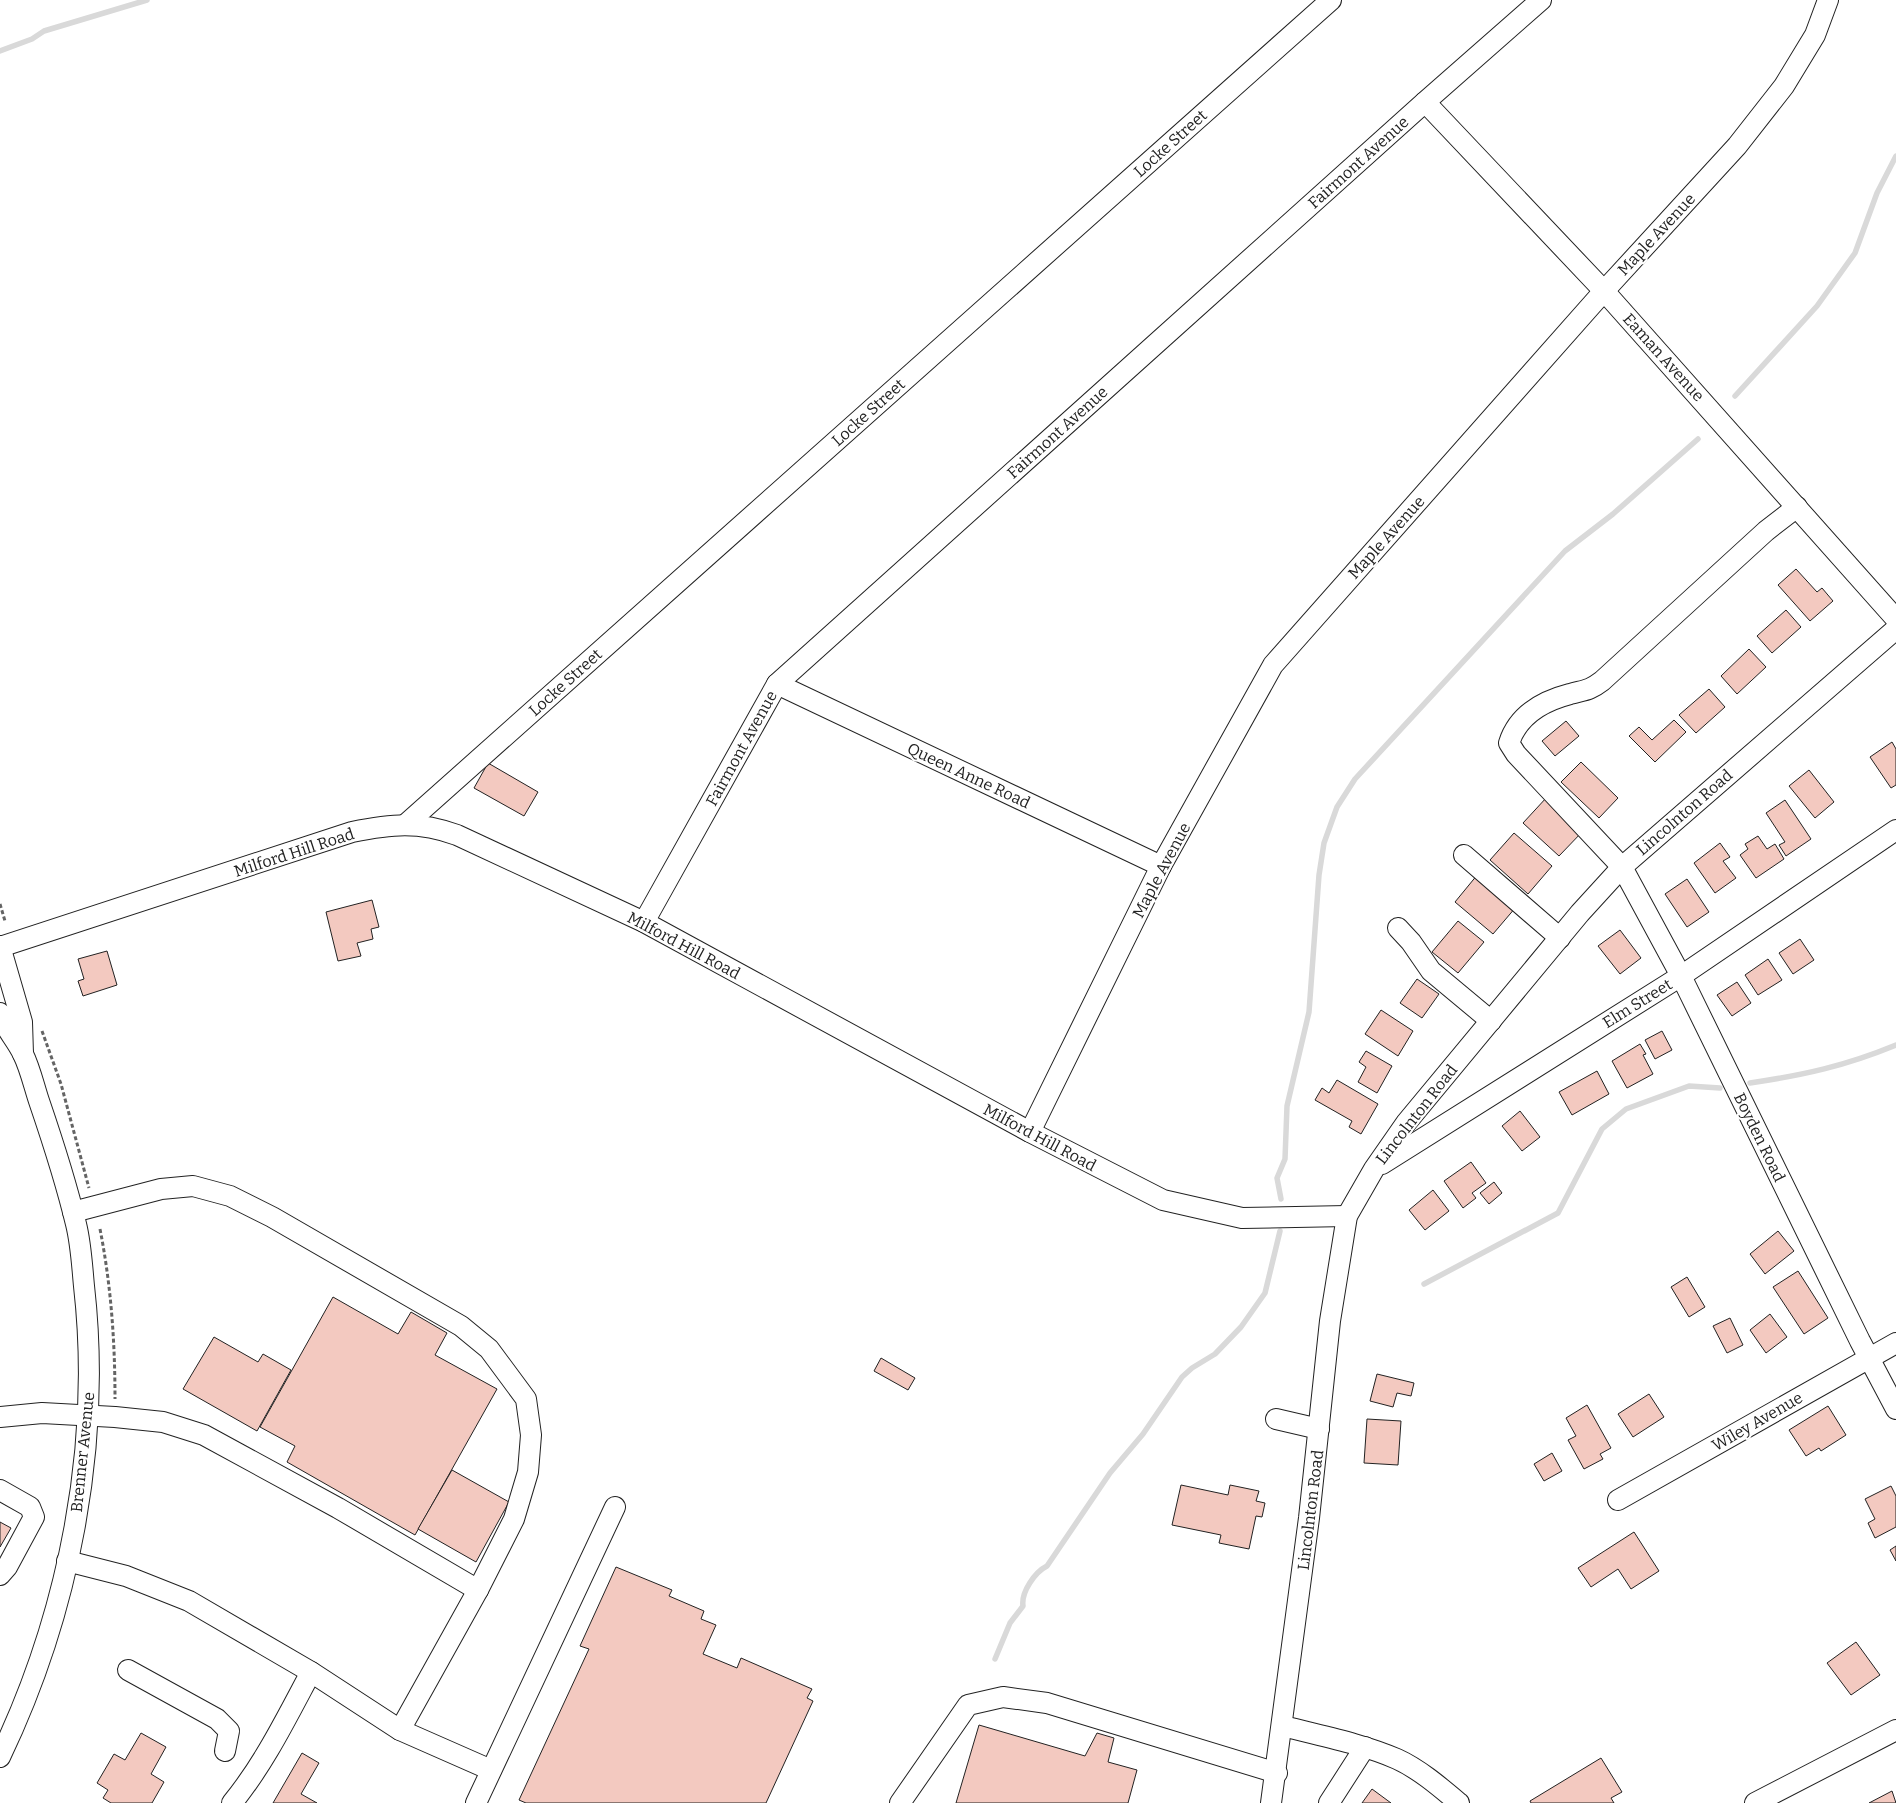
<svg xmlns="http://www.w3.org/2000/svg" width="1896" height="1803" font-family="Bitter,serif">
	<rect width="100%" height="100%" fill="#fff"/>
	<g fill="none" stroke-linecap="round" stroke-linejoin="round">
		<g stroke="#d9d9d9" stroke-width="5.5">
			<polyline points="0,51 32,39 44,31 147,0"/>
			<polyline points="1735,396 1817,306 1855,253 1877,193 1896,156"/>
			<path d="M 1750,1083 C 1804,1075 1845,1066 1896,1045"/>
			<polyline points="1281,1199 1277,1178 1285,1159 1287,1106 1309,1012 1319,875 1324,843 1337,807 1355,779 1565,551 1613,514 1698,439"/>
			<polyline points="1424,1284 1558,1213 1602,1129 1626,1109 1689,1086 1720,1088"/>
			<path d="M 995,1659 L 1010,1623 L 1023,1606 C 1021,1592 1035,1572 1047,1566 L 1110,1473 L 1143,1434 L 1182,1377 L 1192,1368 L 1215,1354 L 1241,1327 L 1265,1293 L 1280,1231"/>
		</g>
	</g>
	<g fill="#f3c9c0" stroke="#222">
		<polygon points="1796,569 1817,592 1822,588 1833,601 1810,621 1778,585"/>
		<polygon points="1786,610 1801,627 1772,653 1757,636"/>
		<polygon points="1749,649 1766,667 1737,694 1721,676"/>
		<polygon points="1709,689 1725,707 1696,733 1679,715"/>
		<polygon points="1674,720 1686,732 1655,762 1629,736 1639,727 1652,740"/>
		<polygon points="1566,721 1579,736 1555,756 1542,741"/>
		<polygon points="1892,742 1896,749 1896,785 1891,788 1870,757"/>
		<polygon points="1581,762 1618,798 1599,818 1561,782"/>
		<polygon points="488,763 538,792 524,816 474,788"/>
		<polygon points="1809,770 1834,802 1815,818 1789,786"/>
		<polygon points="1547,797 1583,831 1559,856 1523,823"/>
		<polygon points="1785,800 1811,839 1786,856 1779,845 1785,842 1766,813"/>
		<polygon points="1514,833 1552,866 1528,894 1490,860"/>
		<polygon points="1758,836 1767,849 1775,844 1784,859 1756,878 1740,855 1748,849 1745,844"/>
		<polygon points="1720,843 1730,857 1723,861 1736,878 1715,893 1694,863"/>
		<polygon points="1478,874 1516,907 1493,934 1455,902"/>
		<polygon points="1687,879 1709,912 1687,927 1665,894"/>
		<polygon points="372,900 379,927 371,929 373,939 357,943 361,956 338,961 326,912"/>
		<polygon points="1458,921 1484,942 1458,973 1432,952"/>
		<polygon points="1620,930 1641,958 1620,974 1598,946"/>
		<polygon points="1800,939 1814,960 1793,974 1779,953"/>
		<polygon points="107,951 117,985 83,996 78,981 84,979 78,959"/>
		<polygon points="1768,959 1782,980 1758,995 1745,975"/>
		<polygon points="1417,979 1439,994 1422,1018 1400,1003"/>
		<polygon points="1737,982 1751,1003 1732,1016 1717,995"/>
		<polygon points="1381,1010 1413,1031 1398,1056 1365,1034"/>
		<polygon points="1662,1031 1672,1050 1655,1059 1645,1040"/>
		<polygon points="1640,1044 1646,1054 1643,1055 1653,1074 1627,1088 1612,1061"/>
		<polygon points="1366,1051 1392,1066 1377,1093 1358,1082 1366,1067 1359,1062"/>
		<polygon points="1597,1071 1609,1094 1572,1115 1559,1092"/>
		<polygon points="1337,1080 1378,1104 1361,1134 1349,1127 1352,1121 1315,1100 1322,1088 1329,1093"/>
		<polygon points="1520,1111 1540,1137 1522,1151 1502,1126"/>
		<polygon points="1471,1162 1486,1183 1472,1193 1476,1198 1463,1208 1444,1181"/>
		<polygon points="1494,1182 1502,1193 1489,1204 1480,1193"/>
		<polygon points="1433,1190 1449,1211 1425,1230 1409,1210"/>
		<polygon points="1778,1231 1794,1251 1765,1274 1750,1254"/>
		<polygon points="1798,1271 1828,1318 1804,1334 1773,1287"/>
		<polygon points="1687,1277 1705,1307 1689,1317 1671,1287"/>
		<polygon points="333,1297 398,1334 411,1312 447,1333 435,1355 497,1389 415,1535 287,1462 295,1446 260,1427"/>
		<polygon points="1770,1314 1787,1337 1766,1353 1750,1330"/>
		<polygon points="1730,1318 1743,1345 1727,1353 1713,1326"/>
		<polygon points="214,1337 258,1362 263,1354 291,1370 257,1431 183,1389"/>
		<polygon points="881,1358 915,1378 908,1390 874,1371"/>
		<polygon points="1377,1374 1414,1383 1411,1396 1397,1393 1393,1407 1370,1401"/>
		<polygon points="1649,1394 1664,1417 1633,1437 1618,1414"/>
		<polygon points="1587,1405 1611,1448 1600,1454 1603,1459 1584,1469 1568,1440 1576,1436 1566,1418"/>
		<polygon points="1828,1406 1846,1435 1821,1451 1819,1448 1806,1456 1789,1430"/>
		<polygon points="1367,1419 1401,1421 1398,1465 1364,1463"/>
		<polygon points="1552,1453 1562,1471 1544,1481 1534,1464"/>
		<polygon points="452,1470 509,1502 476,1562 418,1529"/>
		<polygon points="1181,1485 1228,1495 1230,1485 1259,1491 1256,1501 1265,1503 1262,1517 1256,1516 1249,1549 1219,1543 1221,1535 1172,1525"/>
		<polygon points="1891,1486 1896,1496 1896,1527 1875,1538 1868,1523 1875,1519 1865,1499"/>
		<polygon points="0,1522 11,1528 0,1547"/>
		<polygon points="1634,1532 1659,1571 1631,1589 1618,1569 1591,1587 1578,1568"/>
		<polygon points="1896,1546 1896,1561 1890,1550"/>
		<polygon points="616,1567 672,1590 669,1596 704,1611 701,1619 716,1625 703,1654 737,1668 741,1658 812,1689 807,1698 813,1701 766,1803 526,1803 519,1800 589,1649 580,1646"/>
		<polygon points="1856,1642 1880,1675 1851,1695 1827,1663"/>
		<polygon points="979,1725 1085,1756 1097,1733 1114,1738 1108,1762 1137,1770 1128,1803 956,1803"/>
		<polygon points="141,1733 166,1747 151,1774 164,1782 152,1803 111,1803 103,1798 108,1790 97,1783 114,1754 125,1760"/>
		<polygon points="302,1753 319,1763 301,1794 317,1803 273,1803"/>
		<polygon points="1601,1758 1622,1792 1611,1798 1614,1803 1531,1803 1530,1801"/>
		<polygon points="1372,1789 1391,1803 1362,1803"/>
		<polygon points="1892,1791 1896,1803 1869,1803"/>
	</g>
	<g fill="none" stroke-linecap="round" stroke-linejoin="round">
		<defs>
			<g id="minor">
				<polyline points="1425,102 1604,291 1896,619"/>
				<path d="M 1797,507 L 1766,531 L 1602,681 C 1589,691 1584,690 1570,694 C 1543,701 1518,715 1509,743 L 1516,754 L 1622,867 L 1681,976 L 1860,1341 L 1896,1409"/>
				<polyline points="777,684 1161,866"/>
				<polyline points="405,825 1331,0"/>
				<polyline points="1464,855 1560,938"/>
				<polyline points="644,922 777,684 1425,102 1541,0"/>
				<polyline points="1398,928 1411,942 1431,971 1491,1021"/>
				<polyline points="0,946 22,1022 23,1054"/>
				<path d="M 0,947 L 352,832 C 391,824 419,821 457,835 L 644,922 L 1030,1132 L 1163,1200 L 1242,1218 L 1347,1216"/>
				<path d="M 0,1013 C 5,1029 16,1039 23,1054 C 30,1068 34,1086 39,1101 C 53,1142 66,1182 76,1224 C 81,1244 82,1265 84,1286 C 102,1445 69,1613 0,1757"/>
				<polyline points="1030,1132 1161,866 1273,665 1604,291 1737,146 1784,86 1815,35 1828,0"/>
				<polyline points="1382,1164 1681,976 1896,830"/>
				<polyline points="73,1212 161,1189 193,1186 230,1196 272,1217 461,1326 489,1349 526,1399 531,1435 528,1472 514,1519 478,1590 400,1730"/>
				<polyline points="0,1417 42,1413 115,1417 163,1422 204,1435 338,1508 478,1590"/>
				<polyline points="1276,1419 1319,1429"/>
				<polyline points="0,1490 30,1507 34,1517 7,1567 0,1575"/>
				<polyline points="1618,1500 1896,1343"/>
				<polyline points="67,1561 126,1576 189,1601 311,1672 400,1730 491,1770"/>
				<polyline points="128,1670 217,1719 229,1731 225,1751"/>
				<path d="M 1283,1726 C 1321,1736 1360,1743 1397,1759 C 1419,1769 1440,1787 1459,1803"/>
				<path d="M 232,1803 C 264,1764 287,1717 311,1672"/>
				<polyline points="476,1803 615,1507"/>
				<polyline points="900,1803 968,1705 1003,1697 1047,1703 1277,1773"/>
				<polyline points="1271,1803 1309,1518 1330,1321 1347,1216 1374,1169 1406,1123 1580,913 1622,867 1896,629"/>
				<polyline points="1329,1803 1365,1747"/>
				<polyline points="1755,1803 1896,1730"/>
			</g>
		</defs>
		<use href="#minor" stroke="#222" stroke-width="22"/>
		<g stroke="#646464" stroke-width="3" stroke-dasharray="4 2.5" stroke-linecap="butt">
			<polyline points="0,904 5,921"/>
			<polyline points="42,1031 61,1084 89,1188"/>
			<path d="M 100,1229 C 111,1285 115,1341 115,1399"/>
		</g>
		<use href="#minor" stroke="#fff" stroke-width="20"/>
	</g>
	<g text-anchor="middle" stroke-width="4" stroke-linejoin="round" paint-order="stroke">
		<g font-size="16" fill="#222" stroke="#fff">
			<text transform="translate(1170 143) rotate(-42)" y="6">Locke Street</text>
			<text transform="translate(1358 162) rotate(-42)" y="6">Fairmont Avenue</text>
			<text transform="translate(1656 234) rotate(-47)" y="6">Maple Avenue</text>
			<text transform="translate(1664 357) rotate(48)" y="6">Eaman Avenue</text>
			<text transform="translate(868 412) rotate(-42)" y="6">Locke Street</text>
			<text transform="translate(1057 432) rotate(-42)" y="6">Fairmont Avenue</text>
			<text transform="translate(1386 537) rotate(-48)" y="6">Maple Avenue</text>
			<text transform="translate(565 682) rotate(-42)" y="6">Locke Street</text>
			<text transform="translate(741 748) rotate(-61)" y="6">Fairmont Avenue</text>
			<text transform="translate(969 775) rotate(25)" y="6">Queen Anne Road</text>
			<text transform="translate(1684 812) rotate(-41)" y="6">Lincolnton Road</text>
			<text transform="translate(294 852) rotate(-18)" y="6">Milford Hill Road</text>
			<text transform="translate(1161 870) rotate(-62)" y="6">Maple Avenue</text>
			<text transform="translate(684 945) rotate(28)" y="6">Milford Hill Road</text>
			<text transform="translate(1637 1003) rotate(-32)" y="6">Elm Street</text>
			<text transform="translate(1416 1114) rotate(-52)" y="6">Lincolnton Road</text>
			<text transform="translate(1040 1137) rotate(28)" y="6">Milford Hill Road</text>
			<text transform="translate(1760 1137) rotate(64)" y="6">Boyden Road</text>
			<text transform="translate(1757 1421) rotate(-30)" y="6">Wiley Avenue</text>
			<text transform="translate(82 1452) rotate(-84)" y="6">Brenner Avenue</text>
			<text transform="translate(1310 1510) rotate(-83)" y="6">Lincolnton Road</text>
		</g>
	</g>
</svg>
